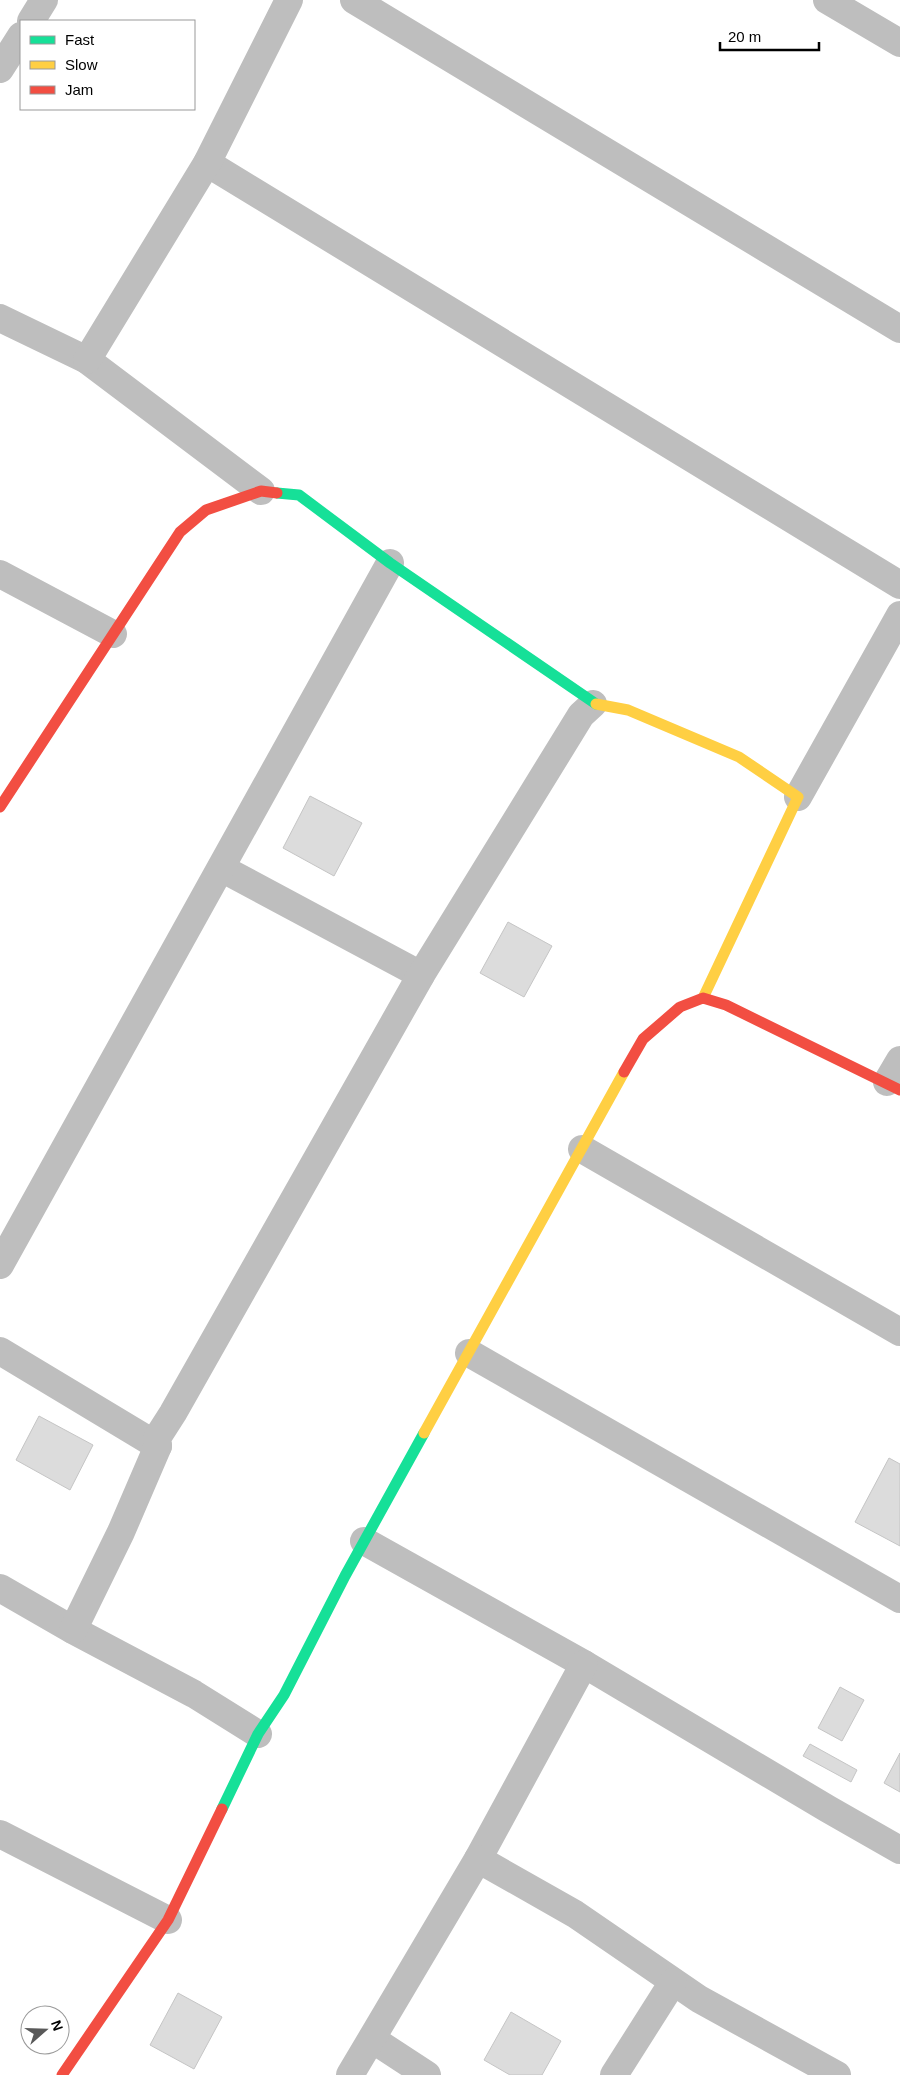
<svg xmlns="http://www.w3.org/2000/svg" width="900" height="2075" font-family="Helvetica,sans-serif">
	<rect width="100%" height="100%" fill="#fff"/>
	<g fill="#dcdcdc" stroke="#c5c5c5">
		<polygon points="310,796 362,823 334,876 283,848"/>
		<polygon points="508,922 552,946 524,997 480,973"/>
		<polygon points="39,1416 93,1445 70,1490 16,1460"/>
		<polygon points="889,1458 900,1464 900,1546 855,1522"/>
		<polygon points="840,1687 864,1700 842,1741 818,1728"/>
		<polygon points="810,1744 857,1770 851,1782 803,1756"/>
		<polygon points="900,1753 900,1792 884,1783"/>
		<polygon points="178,1993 222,2017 194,2069 150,2045"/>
		<polygon points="511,2012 561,2041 542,2075 510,2075 484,2060"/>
	</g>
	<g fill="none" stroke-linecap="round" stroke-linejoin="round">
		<g stroke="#bebebe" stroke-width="28">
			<polyline points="354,0 900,329"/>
			<polyline points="827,0 900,43"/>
			<polyline points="31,21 44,0"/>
			<polyline points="0,69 21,36"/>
			<polyline points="207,163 900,585"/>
			<polyline points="0,318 87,360 261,491"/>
			<polyline points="87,360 207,163 289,0"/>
			<polyline points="0,574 113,634"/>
			<polyline points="798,797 900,615"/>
			<polyline points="221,868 421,975"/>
			<polyline points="887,1082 900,1060"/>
			<polyline points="582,1149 900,1332"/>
			<polyline points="0,1265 390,563"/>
			<polyline points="0,1351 158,1446"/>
			<polyline points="469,1353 900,1599"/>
			<polyline points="364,1541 584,1664 828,1809 900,1850"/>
			<polyline points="0,1588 73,1630 194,1694 258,1734"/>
			<polyline points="73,1630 121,1532 158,1446 157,1438 173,1413 421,975 581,715 593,704"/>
			<polyline points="0,1834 168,1920"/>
			<polyline points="478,1859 584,1664"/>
			<polyline points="372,2039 427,2075"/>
			<polyline points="350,2075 478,1859 575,1914 699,1999 837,2075"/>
			<polyline points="614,2075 673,1982"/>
		</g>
		<g stroke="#16e098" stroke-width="11">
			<polyline points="277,493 299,495 390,563 596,704"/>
			<polyline points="222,1809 258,1734 284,1695 345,1576 424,1433"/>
		</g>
		<g stroke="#ffcf43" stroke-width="11">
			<polyline points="596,704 628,710 739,757 798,797 703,998"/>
			<polyline points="424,1433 624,1072"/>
		</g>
		<g stroke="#f24e42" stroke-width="11">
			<polyline points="0,807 180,532 206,510 261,491 277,493"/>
			<polyline points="624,1072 643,1039 680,1007 703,998 726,1005 900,1090"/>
			<polyline points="62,2075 168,1920 222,1809"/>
		</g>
	</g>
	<rect x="20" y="20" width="175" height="90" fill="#ffffff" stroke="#999999"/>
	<rect x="30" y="36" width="25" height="8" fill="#16e098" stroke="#999999"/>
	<text x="65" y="45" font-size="15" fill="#000000">Fast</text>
	<rect x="30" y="61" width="25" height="8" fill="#ffcf43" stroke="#999999"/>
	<text x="65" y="70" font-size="15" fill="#000000">Slow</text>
	<rect x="30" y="86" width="25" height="8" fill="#f24e42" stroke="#999999"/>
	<text x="65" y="95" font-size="15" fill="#000000">Jam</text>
	<g transform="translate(45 2030) rotate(70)"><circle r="24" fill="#ffffff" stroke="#999999"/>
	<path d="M0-4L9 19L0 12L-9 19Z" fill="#595959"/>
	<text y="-8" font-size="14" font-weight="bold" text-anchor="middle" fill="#000000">N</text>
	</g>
	<path d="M720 42v8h99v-8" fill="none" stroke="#000000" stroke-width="2.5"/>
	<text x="728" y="42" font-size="15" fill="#000000" stroke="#ffffff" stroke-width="4" paint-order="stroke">20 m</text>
</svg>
